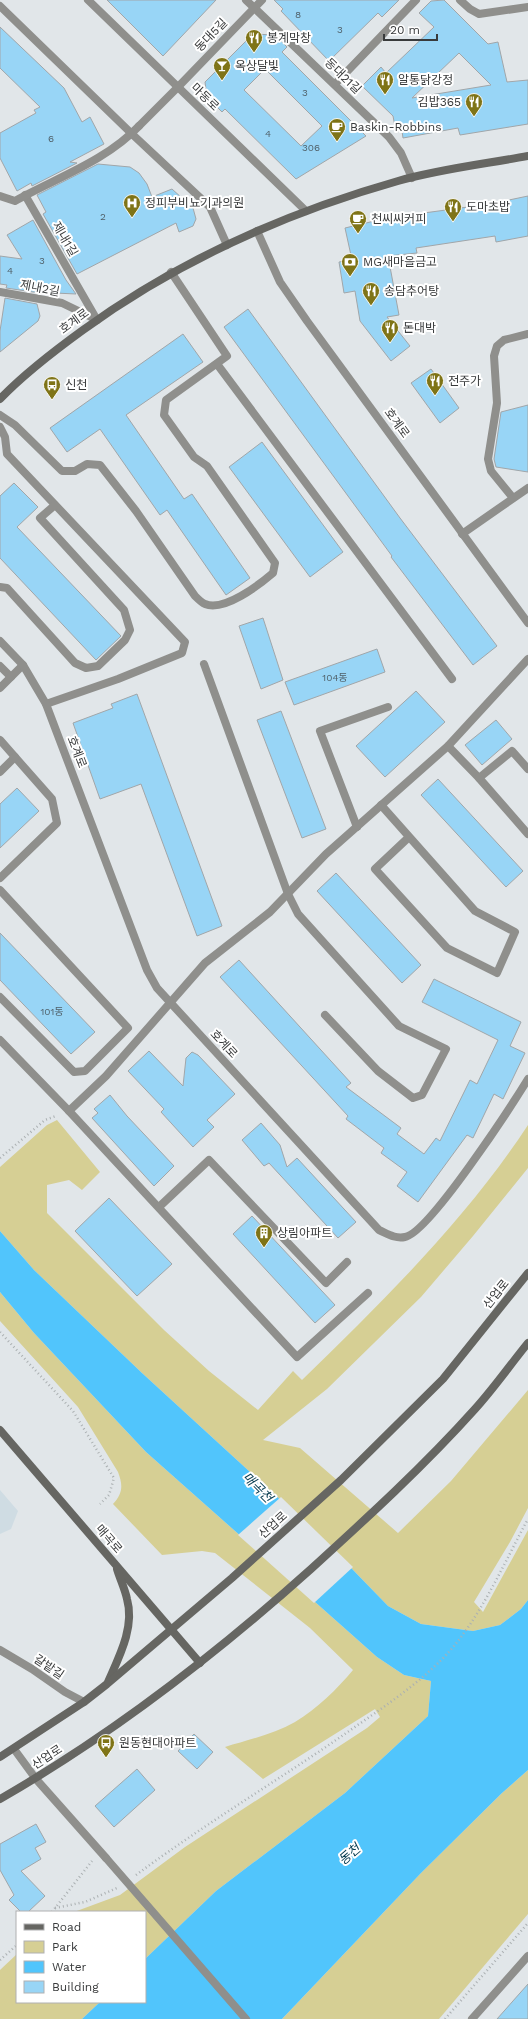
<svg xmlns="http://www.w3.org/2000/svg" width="528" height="2019" font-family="'Work Sans','Noto Sans KR',sans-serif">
	<rect width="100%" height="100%" fill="#e1e6e9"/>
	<polygon fill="#cfdce3" points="0,1490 18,1511 11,1529 0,1534"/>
	<g fill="#d6cf94">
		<path d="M 57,1120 L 100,1172 L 82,1190 L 69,1180 L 47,1185 L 47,1213 L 164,1330 L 209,1371 L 258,1410 L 293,1371 L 302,1380 C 383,1301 465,1221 528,1125 L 528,1168 L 473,1236 L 421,1297 L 327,1389 L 263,1440 L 300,1448 L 398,1533 L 451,1481 L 528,1390 L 528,1508 L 510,1542 L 474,1602 L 483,1612 L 528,1530 L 528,1600 L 521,1609 L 500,1625 L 473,1631 L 421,1624 L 388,1606 L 323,1539 L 142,1373 L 34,1270 L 0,1231 L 0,1167 L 47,1125 Z"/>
		<path d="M 0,1292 L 34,1333 L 146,1452 L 377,1657 L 404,1675 L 431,1681 L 428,1716 L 345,1793 L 216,1891 L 145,1959 L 145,1912 L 74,1912 L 120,1895 L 185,1847 L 367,1728 L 380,1717 L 375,1709 L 263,1779 L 225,1747 C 248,1740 274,1734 295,1722 C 317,1709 337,1689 353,1670 L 310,1628 L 215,1553 L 202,1551 L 162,1555 L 113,1504 C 123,1493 123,1485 118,1472 L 78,1407 L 0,1321 Z"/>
		<polygon points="528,1770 528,1914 439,2019 282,2019 421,1873 502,1793"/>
		<polygon points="17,1954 17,2002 100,2002 82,2019 0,2019 0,1970"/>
	</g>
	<polygon fill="#51c5fc" points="0,1231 34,1270 142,1373 323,1539 388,1606 421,1624 473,1631 500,1625 521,1609 528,1600 528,1770 502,1793 421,1873 282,2019 82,2019 100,2002 145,2002 145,1959 216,1891 345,1793 428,1716 431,1681 404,1675 377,1657 146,1452 34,1333 0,1292"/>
	<polygon fill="#e1e6e9" points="281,1497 353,1567 314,1603 238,1535"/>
	<g fill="#98d5f6" stroke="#a1a6a9" fill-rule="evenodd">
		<polygon points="107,0 216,0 163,56"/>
		<polygon points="274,0 399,0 382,17 378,13 329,61 281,11 283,9"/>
		<path d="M 444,0 L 488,44 L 498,42 L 507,82 L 528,80 L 528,124 L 460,135 L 458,128 L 403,138 L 402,131 L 396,132 L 393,116 L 362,86 L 381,67 L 386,73 L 434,27 L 419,13 L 431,1 ZM 459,53 L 491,85 L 412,98 Z"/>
		<polygon points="0,27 64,88 82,122 90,117 104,144 70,162 77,163 32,186 31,183 17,191 0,158 0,133 36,113 34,110 40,107 0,68"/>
		<path d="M 253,34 L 275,35 L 287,47 L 282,52 L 366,136 L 296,179 L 225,109 L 222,112 L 207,97 L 205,82 ZM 265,69 L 322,126 L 301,146 L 244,90 Z"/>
		<polygon points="98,164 130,167 139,173 147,184 152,197 172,189 193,208 196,219 193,226 179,232 176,223 77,274 43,214 46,212 37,195"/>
		<polygon points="528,196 528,236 496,242 495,236 416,248 417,253 388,256 399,315 387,317 410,346 391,361 360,321 355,291 344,293 339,262 352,260 345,228 387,218 490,204"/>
		<polygon points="33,220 66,280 76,294 33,292 6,288 7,285 0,284 0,256 22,259 7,235"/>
		<polygon points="5,298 37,304 40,316 38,321 0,352 0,331"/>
		<polygon points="248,309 400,518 497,646 473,665 391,557 392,556 224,327"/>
		<polygon points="183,334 203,362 126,415 184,499 192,494 250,578 226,595 167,510 160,515 100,429 67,452 50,428"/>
		<polygon points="431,369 459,408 440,423 411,383"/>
		<polygon points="528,405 528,472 496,467 494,459 501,412"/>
		<polygon points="262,442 343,552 310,577 229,467"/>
		<polygon points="14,483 38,507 17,527 121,636 96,660 0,558 0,496"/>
		<polygon points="263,618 283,680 261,689 239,626"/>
		<polygon points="377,649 385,672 294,705 285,682"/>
		<polygon points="416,691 445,722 385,777 356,746"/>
		<polygon points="137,694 222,926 197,936 141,784 100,799 73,723 113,708 111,704"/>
		<polygon points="281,711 326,829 302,838 257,720"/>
		<polygon points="496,720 512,739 482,765 465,745"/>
		<polygon points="438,779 523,871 506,887 421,795"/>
		<polygon points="17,788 39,811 0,848 0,804"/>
		<polygon points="336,873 421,965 402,983 317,891"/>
		<polygon points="0,933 95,1032 71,1054 0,980"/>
		<polygon points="239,960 351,1083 346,1087 401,1128 397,1134 424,1154 436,1138 440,1141 470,1080 477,1084 498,1040 422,1002 434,979 521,1022 510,1046 525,1053 503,1099 494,1094 473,1138 467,1135 418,1202 397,1186 407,1172 381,1153 384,1148 346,1119 348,1116 220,977"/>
		<polygon points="149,1051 183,1086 186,1058 192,1052 198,1055 235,1094 207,1120 214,1127 193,1147 161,1112 164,1109 128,1071"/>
		<polygon points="110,1095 127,1116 174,1166 154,1186 92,1118 98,1113 94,1109"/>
		<polygon points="261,1123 280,1145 287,1167 297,1158 356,1222 338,1238 269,1163 264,1166 242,1140"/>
		<polygon points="109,1198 172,1264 137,1296 75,1231"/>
		<polygon points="252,1216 335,1305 315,1323 233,1234"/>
		<polygon points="194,1734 213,1752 197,1769 178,1751"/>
		<polygon points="137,1769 155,1790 114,1827 95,1806"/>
		<polygon points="36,1824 46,1842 35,1848 41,1859 21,1871 45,1896 28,1912 21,1912 9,1900 14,1895 0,1870 0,1844"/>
		<polygon points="528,1984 528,2019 497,2019"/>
	</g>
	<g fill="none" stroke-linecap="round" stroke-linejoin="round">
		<g stroke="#abb0b2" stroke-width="2.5" stroke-dasharray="1 3" stroke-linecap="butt">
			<polyline points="0,1158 45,1120 56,1116"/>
			<polyline points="0,1332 73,1411 114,1478 109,1495 100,1504"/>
			<path d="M 136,1875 C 202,1826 272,1784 339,1738 C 376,1712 416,1687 447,1654 C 481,1617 504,1563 528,1519"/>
			<polyline points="55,1908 85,1902 117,1888"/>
			<polyline points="52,1912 92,1861"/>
			<polyline points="0,1960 17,1945"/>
			<polyline points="445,2019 528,1923"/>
		</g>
		<g stroke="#8f8f8c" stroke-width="8">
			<polyline points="139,126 178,87"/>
			<polyline points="217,364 452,679"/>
			<path d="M 0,415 L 15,425 L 62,471 L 75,471 L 87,464 L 100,465 L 136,511 L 195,596 C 198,599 202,603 205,604 C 224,612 259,585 273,573 L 275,563 L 207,466 L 194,457 L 164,415 L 166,400 L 227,356 L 171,272"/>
			<polyline points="0,427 5,437 7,454 185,642 182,653 118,679 46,704"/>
			<polyline points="513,498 491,471 488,459 497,403 494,356 497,346 504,340 528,334"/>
			<polyline points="462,534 528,488"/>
			<polyline points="0,587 7,588 75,663 86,668 98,666 125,640 130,630 124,610 40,518 55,505"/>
			<polyline points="204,664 288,894 298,914 399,1026 446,1049 422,1095 413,1098 378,1071 325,1015"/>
			<polyline points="0,666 11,677"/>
			<polyline points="0,688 23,665"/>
			<polyline points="0,740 52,799 57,823 0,878"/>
			<polyline points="448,746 479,778 528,834"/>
			<polyline points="0,772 15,757"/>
			<polyline points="479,778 512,751 528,769"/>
			<polyline points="381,805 475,911 515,932 497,973 447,948 375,869 409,837"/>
			<polyline points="357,827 320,731 388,707"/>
			<polyline points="0,890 128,1028 85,1071 74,1072 0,997"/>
			<polyline points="0,1040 69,1111 297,1357 368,1293"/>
			<polyline points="69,1111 106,1076 205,963 270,912 326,854 448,746 528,659"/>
			<polyline points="159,1207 209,1160 326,1283 347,1262"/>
		</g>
		<g stroke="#8f8f8c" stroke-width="8">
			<polyline points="88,0 306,211"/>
			<polyline points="246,0 389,137 401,153 412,178"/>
			<polyline points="460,0 470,9 479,14 528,7"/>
			<polyline points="0,6 132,134 210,207 227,245"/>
			<polyline points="335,84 416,0"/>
			<polyline points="178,87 262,0"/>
			<polyline points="25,195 97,320"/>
			<path d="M 0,196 L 15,201 C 56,178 106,161 139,126"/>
			<polyline points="257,231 280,282 307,321 528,623"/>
			<polyline points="0,292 62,303 97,320"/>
			<path d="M 0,641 L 23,665 L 46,704 L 147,970 L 157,988 L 379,1230 C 388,1234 395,1239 405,1237 C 429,1233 512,1105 528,1079"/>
			<polyline points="0,1650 32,1669 65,1692 84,1702"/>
			<polyline points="14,1749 36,1779 106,1858"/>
			<polyline points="472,2019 528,1956"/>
		</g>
		<g stroke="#666662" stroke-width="8">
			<path d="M 0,399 C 25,373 54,351 83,330 C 178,261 285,213 398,181 C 440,169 485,164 528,156"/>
			<polyline points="0,1430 200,1663"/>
			<path d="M 108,1682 C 119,1657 135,1627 127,1599 C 125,1589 120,1579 117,1569"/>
			<polyline points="0,1757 84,1702 107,1684 232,1578 341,1480 443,1379 528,1273"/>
			<path d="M 0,1799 C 112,1735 215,1655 311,1569 C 367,1518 424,1466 475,1409 C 494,1388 510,1365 528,1343"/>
		</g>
		<polyline stroke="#8f8f8c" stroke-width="8" points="106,1858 246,2019"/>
	</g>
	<defs>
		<symbol id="restaurant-pin" viewBox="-11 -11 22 30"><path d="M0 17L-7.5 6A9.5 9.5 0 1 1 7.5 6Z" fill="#7f7417" stroke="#fff"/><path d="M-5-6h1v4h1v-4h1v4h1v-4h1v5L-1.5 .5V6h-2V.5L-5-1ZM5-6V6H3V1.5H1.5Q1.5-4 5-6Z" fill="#fff"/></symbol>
		<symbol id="bar-pin" viewBox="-11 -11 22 30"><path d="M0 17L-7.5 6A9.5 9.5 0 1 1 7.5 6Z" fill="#7f7417" stroke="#fff"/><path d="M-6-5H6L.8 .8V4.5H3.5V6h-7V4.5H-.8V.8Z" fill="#fff"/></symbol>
		<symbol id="cafe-pin" viewBox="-11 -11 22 30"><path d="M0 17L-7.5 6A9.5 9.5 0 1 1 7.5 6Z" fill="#7f7417" stroke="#fff"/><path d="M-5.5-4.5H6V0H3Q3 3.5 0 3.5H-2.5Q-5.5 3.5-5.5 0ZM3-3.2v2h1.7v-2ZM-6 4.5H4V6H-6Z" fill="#fff"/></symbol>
		<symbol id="hospital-pin" viewBox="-11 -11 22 30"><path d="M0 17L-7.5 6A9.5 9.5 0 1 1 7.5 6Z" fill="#7f7417" stroke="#fff"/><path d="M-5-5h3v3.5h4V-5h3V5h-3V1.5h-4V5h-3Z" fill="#fff"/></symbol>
		<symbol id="bank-pin" viewBox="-11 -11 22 30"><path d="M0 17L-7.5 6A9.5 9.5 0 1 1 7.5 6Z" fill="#7f7417" stroke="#fff"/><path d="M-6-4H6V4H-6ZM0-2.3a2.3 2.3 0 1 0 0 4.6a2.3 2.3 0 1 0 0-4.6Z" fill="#fff"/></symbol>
		<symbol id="bus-pin" viewBox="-11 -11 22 30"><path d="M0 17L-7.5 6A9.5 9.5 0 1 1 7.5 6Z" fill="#7f7417" stroke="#fff"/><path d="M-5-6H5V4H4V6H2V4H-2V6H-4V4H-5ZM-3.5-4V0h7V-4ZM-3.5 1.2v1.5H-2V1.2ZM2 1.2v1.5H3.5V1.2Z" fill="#fff"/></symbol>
		<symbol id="building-pin" viewBox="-11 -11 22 30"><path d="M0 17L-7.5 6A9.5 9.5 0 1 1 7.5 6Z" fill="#7f7417" stroke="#fff"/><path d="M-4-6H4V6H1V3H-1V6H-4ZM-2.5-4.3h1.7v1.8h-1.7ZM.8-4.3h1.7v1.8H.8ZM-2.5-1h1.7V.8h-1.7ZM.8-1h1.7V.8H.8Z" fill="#fff"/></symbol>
	</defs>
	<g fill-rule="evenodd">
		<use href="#restaurant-pin" x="244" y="28" width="20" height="27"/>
		<use href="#bar-pin" x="212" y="56" width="20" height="27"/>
		<use href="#restaurant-pin" x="375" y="70" width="20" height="27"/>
		<use href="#restaurant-pin" x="464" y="92" width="20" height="27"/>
		<use href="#cafe-pin" x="327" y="117" width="20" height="27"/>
		<use href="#hospital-pin" x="122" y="193" width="20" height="27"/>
		<use href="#restaurant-pin" x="443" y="197" width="20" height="27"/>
		<use href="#cafe-pin" x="348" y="209" width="20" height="27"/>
		<use href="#bank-pin" x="340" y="252" width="20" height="27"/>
		<use href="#restaurant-pin" x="361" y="281" width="20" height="27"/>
		<use href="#restaurant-pin" x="380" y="318" width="20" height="27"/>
		<use href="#restaurant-pin" x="425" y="371" width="20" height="27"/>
		<use href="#bus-pin" x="42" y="375" width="20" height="27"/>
		<use href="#building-pin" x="254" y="1223" width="20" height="27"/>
		<use href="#bus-pin" x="96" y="1733" width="20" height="27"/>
	</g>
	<g text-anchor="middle" stroke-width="4" stroke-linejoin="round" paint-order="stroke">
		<g font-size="10" fill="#50616a">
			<text x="298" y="18">8</text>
			<text x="340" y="33">3</text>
			<text x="305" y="96">3</text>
			<text x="268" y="137">4</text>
			<text x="51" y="142">6</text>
			<text x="311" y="151">306</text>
			<text x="103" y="220">2</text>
			<text x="42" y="264">3</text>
			<text x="10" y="274">4</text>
			<text x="335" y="681">104동</text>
			<text x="52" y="1015">101동</text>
		</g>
		<g font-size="12" fill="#383a3b" stroke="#fff">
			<text transform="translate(211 35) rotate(-46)" y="4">동대5길</text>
			<text transform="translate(343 76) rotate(44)" y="4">동대21길</text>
			<text transform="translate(205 97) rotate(44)" y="4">마동로</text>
			<text transform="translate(65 239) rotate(60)" y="4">제내1길</text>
			<text transform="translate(40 288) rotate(11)" y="4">제내2길</text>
			<text transform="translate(74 321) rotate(-36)" y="4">호계로</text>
			<text transform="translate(397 423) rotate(54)" y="4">호계로</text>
			<text transform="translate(77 752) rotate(69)" y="4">호계로</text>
			<text transform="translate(224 1044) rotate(47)" y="4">호계로</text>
			<text transform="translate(496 1294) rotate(-51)" y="4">산업로</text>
			<text transform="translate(273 1525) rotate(-42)" y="4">산업로</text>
			<text transform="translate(109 1539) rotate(49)" y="4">매곡로</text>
			<text transform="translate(49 1667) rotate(34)" y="4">갈밭길</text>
			<text transform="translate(47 1757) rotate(-33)" y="4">산업로</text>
		</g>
		<g font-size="12" fill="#383a3b" stroke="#fff" text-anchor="start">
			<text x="267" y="42">봉계막창</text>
			<text x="235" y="70">옥상달빛</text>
			<text x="398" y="84">알통닭강정</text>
			<text x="461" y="106" text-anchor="end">김밥365</text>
			<text x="350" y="131">Baskin-Robbins</text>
			<text x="145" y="207">정피부비뇨기과의원</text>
			<text x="466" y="211">도마초밥</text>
			<text x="371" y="223">천씨씨커피</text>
			<text x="363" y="266">MG새마을금고</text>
			<text x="384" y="295">송담추어탕</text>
			<text x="403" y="332">돈대박</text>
			<text x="448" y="385">전주가</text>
			<text x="65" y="389">신천</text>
			<text x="277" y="1237">상림아파트</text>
			<text x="119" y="1747">원동현대아파트</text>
		</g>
		<g font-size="13" font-style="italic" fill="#053a4f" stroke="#fff">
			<text transform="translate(258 1487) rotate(45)" y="5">매곡천</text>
			<text transform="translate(349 1854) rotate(-41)" y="5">동천</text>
		</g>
	</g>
	<rect x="16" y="1911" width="130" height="92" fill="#ffffff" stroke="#afb0b1"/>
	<rect x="24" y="1924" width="20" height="6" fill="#666662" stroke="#afb0b1"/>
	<text x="52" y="1931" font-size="12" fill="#383a3b">Road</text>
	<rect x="24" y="1941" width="20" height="12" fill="#d6cf94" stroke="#afb0b1"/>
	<text x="52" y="1951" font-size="12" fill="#383a3b">Park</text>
	<rect x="24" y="1961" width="20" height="12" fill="#51c5fc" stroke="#afb0b1"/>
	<text x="52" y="1971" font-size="12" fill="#383a3b">Water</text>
	<rect x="24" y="1981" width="20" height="12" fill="#98d5f6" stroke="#afb0b1"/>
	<text x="52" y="1991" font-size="12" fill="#383a3b">Building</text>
	<path d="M384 34v6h53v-6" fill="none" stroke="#383a3b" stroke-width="2"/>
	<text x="390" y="34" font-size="12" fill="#383a3b" stroke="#ffffff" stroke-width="3" paint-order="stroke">20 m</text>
</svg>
